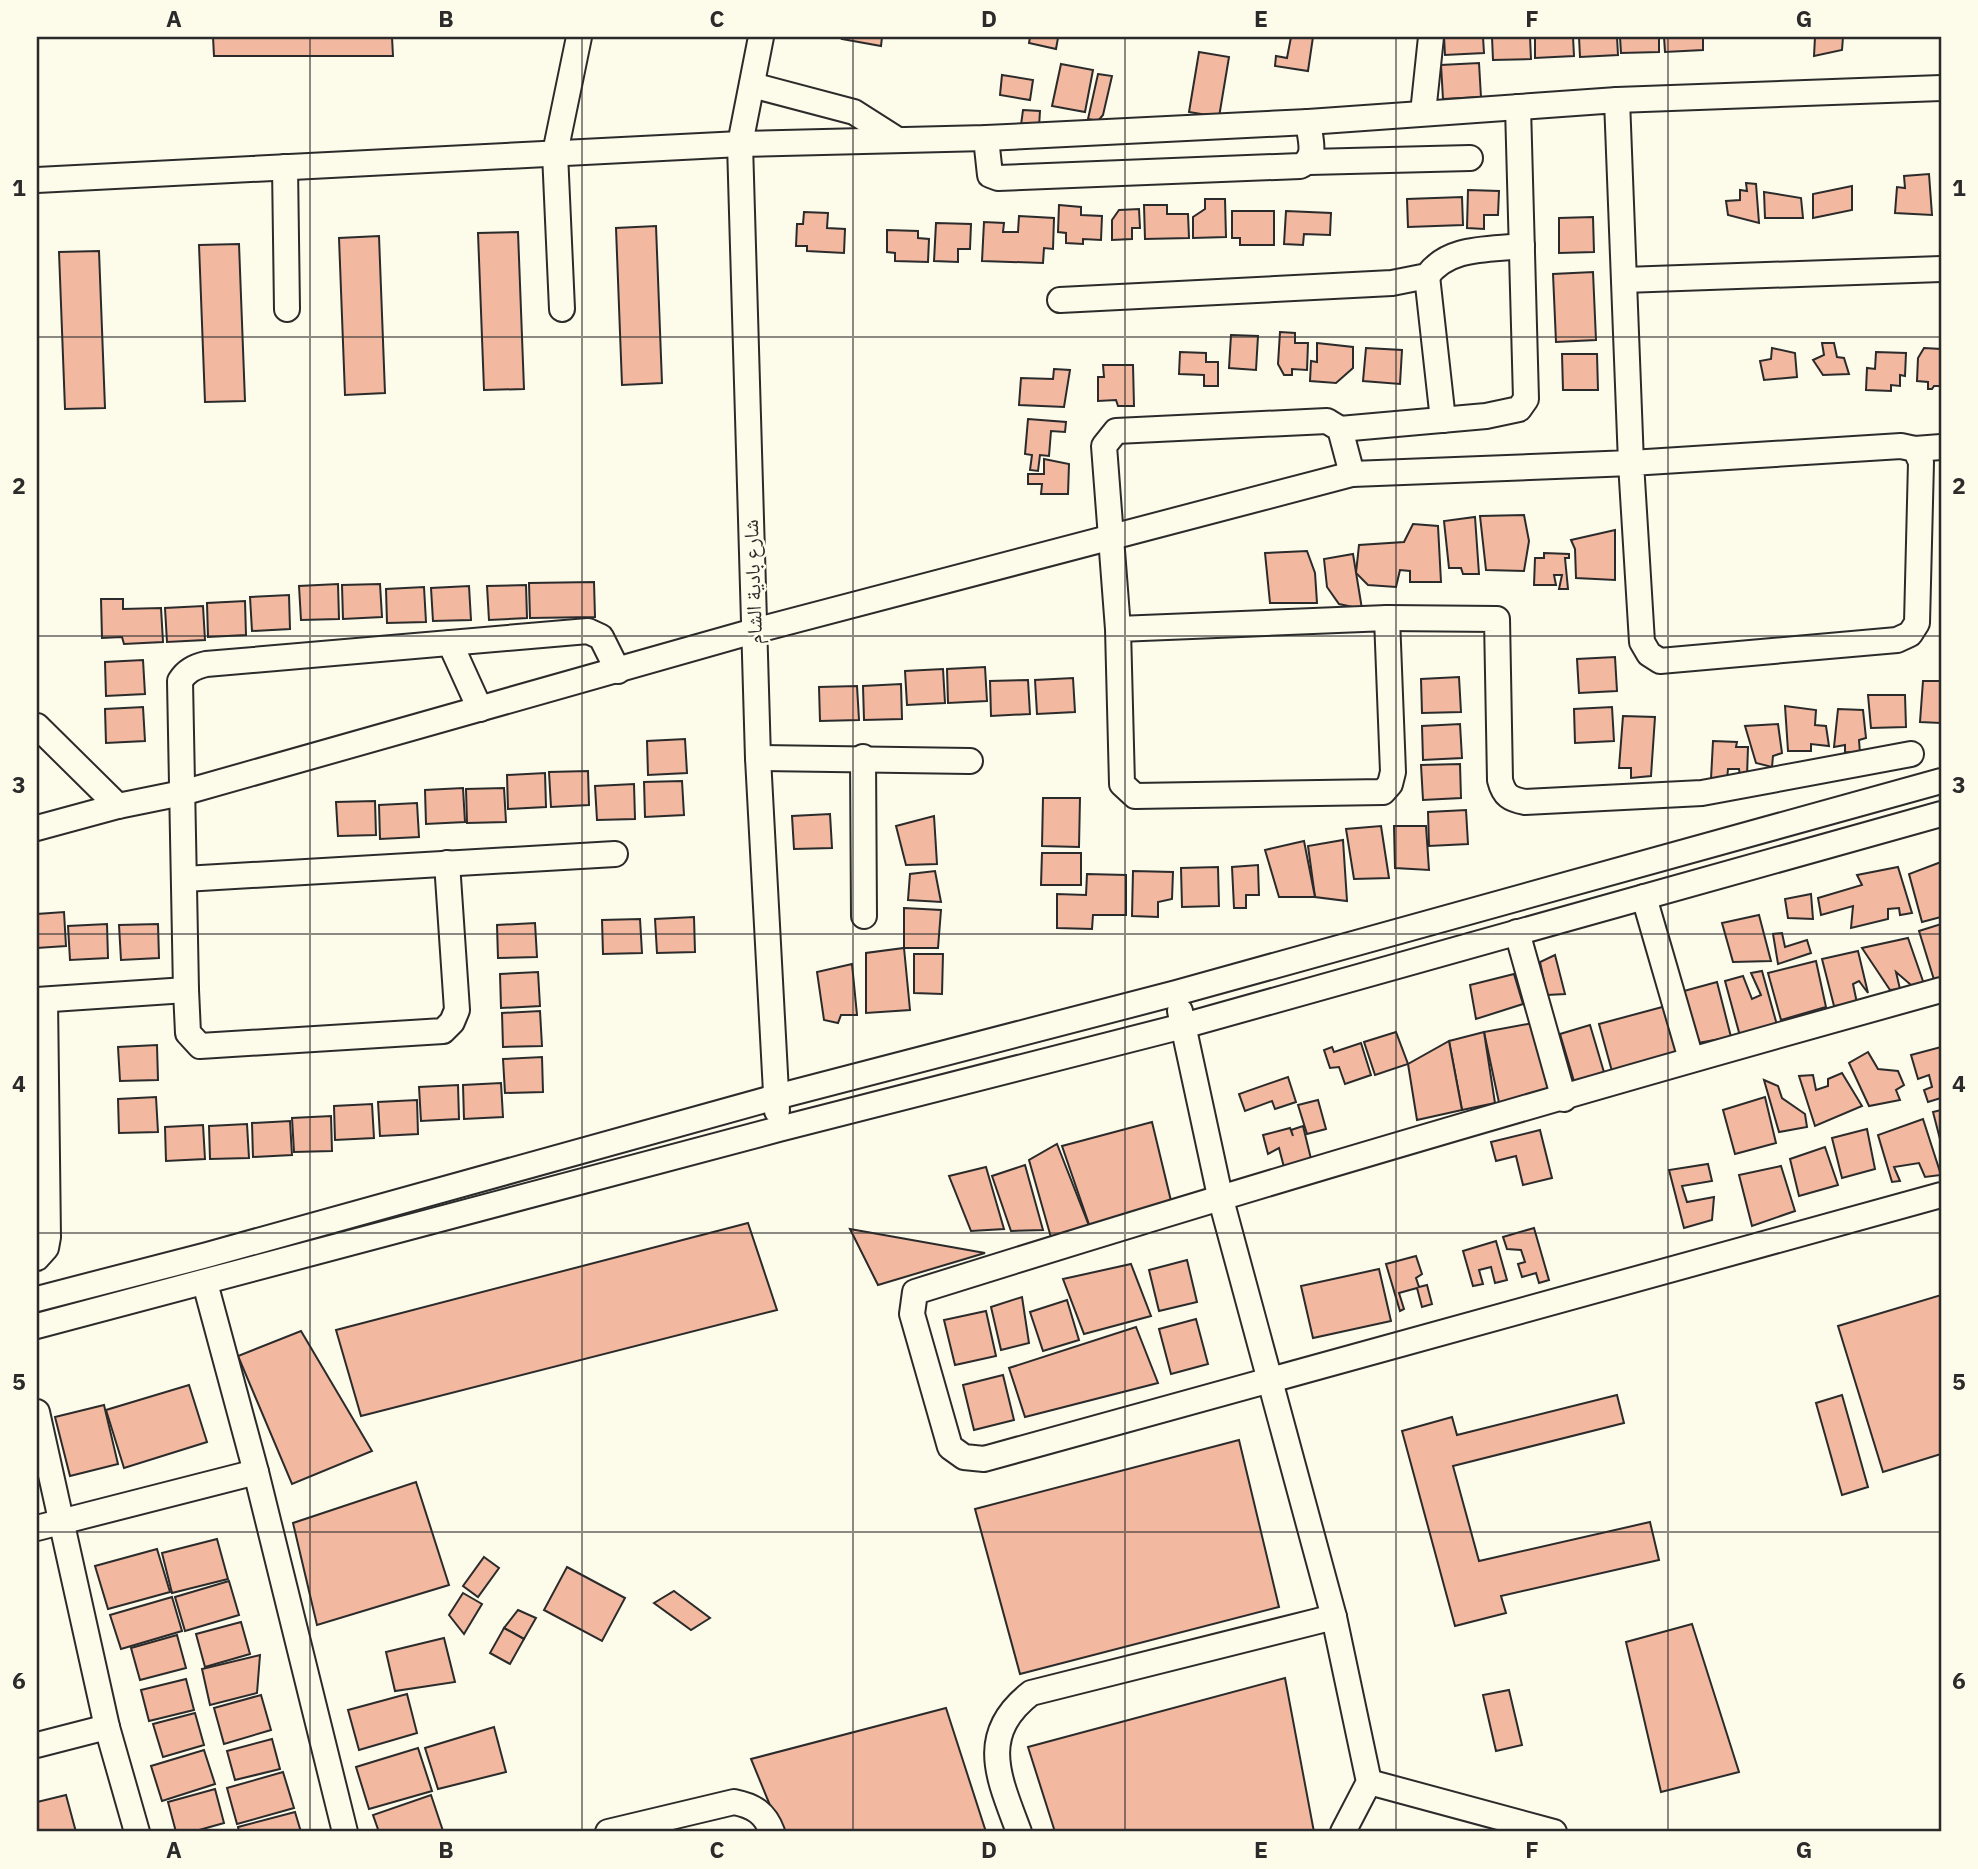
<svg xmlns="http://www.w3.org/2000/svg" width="1978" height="1869" font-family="'IBM Plex Sans','Noto Naskh Arabic',sans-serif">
	<rect width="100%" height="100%" fill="#fdfbea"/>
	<g fill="#f2b8a0" stroke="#2b2b2b" stroke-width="2">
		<polygon points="213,37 392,37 393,56 214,56"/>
		<polygon points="843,37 882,37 881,46 842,39"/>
		<polygon points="1030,37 1058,38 1056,49 1029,43"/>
		<polygon points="1291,37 1313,37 1308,71 1275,66 1276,56 1287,58"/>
		<polygon points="1444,37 1483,37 1484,53 1445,55"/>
		<polygon points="1492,37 1530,37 1531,59 1493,60"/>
		<polygon points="1535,37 1573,37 1574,56 1535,58"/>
		<polygon points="1579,37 1617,37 1618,55 1580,57"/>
		<polygon points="1620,37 1659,37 1659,52 1621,53"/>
		<polygon points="1664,37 1703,37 1703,50 1665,52"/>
		<polygon points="1815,37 1843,37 1842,50 1814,56"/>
		<polygon points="1199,52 1229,57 1219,117 1189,112"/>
		<polygon points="1479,63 1481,97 1443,99 1441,65"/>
		<polygon points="1061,64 1093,70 1085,112 1052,106"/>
		<polygon points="1098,74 1112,76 1103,115 1098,121 1088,119"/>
		<polygon points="1002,75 1033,80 1030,100 1000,95"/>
		<polygon points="1023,110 1040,111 1039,127 1021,125"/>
		<polygon points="1929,174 1932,215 1895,213 1897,187 1905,188 1904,176"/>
		<polygon points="1746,183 1756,184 1759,223 1728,215 1726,201 1740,200 1740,190 1747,191"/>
		<polygon points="1852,186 1852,210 1813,218 1813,194"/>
		<polygon points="1468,190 1499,191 1498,215 1484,215 1484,229 1467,228"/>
		<polygon points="1764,192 1801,198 1803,218 1765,218"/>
		<polygon points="1462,197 1463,225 1408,227 1407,199"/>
		<polygon points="1205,199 1225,199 1226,237 1193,238 1193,217 1205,209"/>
		<polygon points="1059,205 1081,207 1081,215 1102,216 1101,240 1083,239 1083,244 1066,243 1066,233 1058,232"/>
		<polygon points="1144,205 1167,205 1167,214 1188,214 1189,238 1145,239"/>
		<polygon points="1139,209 1140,228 1132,228 1132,239 1112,240 1112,220 1119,210"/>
		<polygon points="1232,211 1274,211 1274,245 1240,245 1240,238 1232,238"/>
		<polygon points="1286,211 1331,213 1330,235 1304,234 1303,245 1284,244"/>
		<polygon points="804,212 828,213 827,228 845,229 844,253 807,251 807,246 796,246 797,224 803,224"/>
		<polygon points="1019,216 1054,218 1053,249 1044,248 1043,263 982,261 984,222 1004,223 1003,232 1018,232"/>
		<polygon points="1593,217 1594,252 1559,253 1559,218"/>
		<polygon points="936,223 971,224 970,249 958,249 958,262 934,261"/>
		<polygon points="656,226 662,383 622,385 616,228"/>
		<polygon points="887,230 918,231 918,238 929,239 928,262 895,261 895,253 887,252"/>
		<polygon points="518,232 524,389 484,390 478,233"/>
		<polygon points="379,236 385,393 345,395 339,238"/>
		<polygon points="239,244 245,401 205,402 199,245"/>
		<polygon points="99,251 105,408 65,409 59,252"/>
		<polygon points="1593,272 1596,340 1556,342 1553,274"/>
		<polygon points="1280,332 1295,333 1295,343 1308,343 1307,370 1292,369 1292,375 1284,375 1278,364"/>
		<polygon points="1231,335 1258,336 1256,370 1229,368"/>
		<polygon points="1317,343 1353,347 1353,368 1336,383 1310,381 1311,361 1317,362"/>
		<polygon points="1822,343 1834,343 1837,357 1844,358 1849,374 1823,375 1813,360 1824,355"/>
		<polygon points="1366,348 1402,350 1400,384 1363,381"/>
		<polygon points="1772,348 1795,353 1797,377 1764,380 1760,361 1771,359"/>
		<polygon points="1924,348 1941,349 1941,386 1934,386 1932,389 1928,389 1928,382 1917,381 1918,358"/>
		<polygon points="1180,352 1206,353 1206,362 1218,362 1218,386 1204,386 1204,375 1179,374"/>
		<polygon points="1876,352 1906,353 1905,376 1900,375 1900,386 1891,385 1891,391 1866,390 1867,368 1875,369"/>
		<polygon points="1562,354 1597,354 1598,390 1563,390"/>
		<polygon points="1103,365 1133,365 1134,406 1118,406 1116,400 1098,401 1098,377 1104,377"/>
		<polygon points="1054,369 1070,370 1064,407 1019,405 1021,378 1053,379"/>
		<polygon points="1028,419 1066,422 1065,432 1051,431 1049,456 1040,455 1038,471 1030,470 1032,455 1025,454"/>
		<polygon points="1044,459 1069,464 1068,494 1041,494 1042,484 1028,484 1028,474 1044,474"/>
		<polygon points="1524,515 1529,541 1524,571 1486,570 1480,516"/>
		<polygon points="1475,517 1479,574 1463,574 1461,568 1449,568 1444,521"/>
		<polygon points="1413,524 1438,526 1441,582 1410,582 1410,571 1400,570 1396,587 1368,585 1356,573 1359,545 1404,542"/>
		<polygon points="1615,530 1615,580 1576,578 1575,549 1571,540"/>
		<polygon points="1307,551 1315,573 1317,603 1270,603 1265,553"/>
		<polygon points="1544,553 1569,554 1569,558 1565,558 1568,589 1559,589 1562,575 1554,575 1556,585 1534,585 1535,558 1544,558"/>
		<polygon points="1353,554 1362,609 1339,604 1327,587 1324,559"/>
		<polygon points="594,582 595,617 530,618 529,583"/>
		<polygon points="338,584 339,619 301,620 299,586"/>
		<polygon points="380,584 382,617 343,619 342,585"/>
		<polygon points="526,585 527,618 489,620 487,586"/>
		<polygon points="469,586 471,620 433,621 431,588"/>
		<polygon points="424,587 426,622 387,623 386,589"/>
		<polygon points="289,595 290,629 252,631 250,597"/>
		<polygon points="101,599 123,599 123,609 161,608 163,642 124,644 122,637 102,638"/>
		<polygon points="245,601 246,635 208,637 207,603"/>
		<polygon points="203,606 205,640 167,642 165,608"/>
		<polygon points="1615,657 1617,691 1579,693 1577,659"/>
		<polygon points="143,660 145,694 106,696 105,662"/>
		<polygon points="985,667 987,701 948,703 947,669"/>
		<polygon points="943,669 945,703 907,705 905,671"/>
		<polygon points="1459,677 1461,712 1422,713 1421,679"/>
		<polygon points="1073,678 1075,712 1037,714 1035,680"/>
		<polygon points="1028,680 1030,714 991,716 990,681"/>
		<polygon points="1923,681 1941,681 1941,723 1920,722"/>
		<polygon points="901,684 902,719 864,720 863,686"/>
		<polygon points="857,686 859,720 820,721 819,687"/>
		<polygon points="1868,695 1905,695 1906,727 1871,728"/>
		<polygon points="1785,706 1816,710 1815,725 1826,726 1829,746 1811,744 1811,751 1788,751"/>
		<polygon points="143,707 145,741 106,743 105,709"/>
		<polygon points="1612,707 1614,741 1575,743 1574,709"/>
		<polygon points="1838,709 1863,710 1866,738 1859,740 1860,753 1845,752 1845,745 1834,747"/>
		<polygon points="1623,716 1655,717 1651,776 1631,778 1631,768 1619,768"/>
		<polygon points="1460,724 1462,758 1423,760 1422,726"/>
		<polygon points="1778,724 1782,753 1773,756 1772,767 1756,763 1745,726"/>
		<polygon points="685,739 687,773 648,775 647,741"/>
		<polygon points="1713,741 1737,742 1736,747 1748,747 1747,776 1740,776 1739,769 1728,769 1727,780 1711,779"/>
		<polygon points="1460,764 1461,798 1423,800 1421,765"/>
		<polygon points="588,771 589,805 551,807 549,772"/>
		<polygon points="545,773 546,807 508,809 507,775"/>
		<polygon points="682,781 684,815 645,817 644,782"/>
		<polygon points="634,784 635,819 597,820 595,786"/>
		<polygon points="463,788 465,822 426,824 425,790"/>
		<polygon points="504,788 506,822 467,823 466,789"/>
		<polygon points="1043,798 1080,798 1079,847 1042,846"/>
		<polygon points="375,801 376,835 338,836 336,802"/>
		<polygon points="417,803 419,837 380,839 379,805"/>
		<polygon points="1466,810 1468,844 1429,846 1428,812"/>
		<polygon points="830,814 832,848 794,849 792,816"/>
		<polygon points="934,816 937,864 906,865 896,826"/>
		<polygon points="1381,826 1389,878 1354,879 1346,829"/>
		<polygon points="1394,826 1426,826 1429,870 1395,868"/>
		<polygon points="1343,840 1347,901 1315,897 1308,846"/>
		<polygon points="1304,841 1315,897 1279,897 1265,850"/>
		<polygon points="1042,853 1081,853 1081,885 1041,885"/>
		<polygon points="1941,862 1941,917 1922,922 1909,874"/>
		<polygon points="1258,865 1259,895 1246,895 1246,908 1234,908 1232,867"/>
		<polygon points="1218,867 1219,906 1182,907 1181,868"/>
		<polygon points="1898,867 1912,913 1900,915 1899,908 1888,909 1888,919 1851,928 1853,906 1821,915 1818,898 1862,885 1857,875"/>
		<polygon points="935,871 941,902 908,900 910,874"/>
		<polygon points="1133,871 1173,872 1172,899 1158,902 1158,917 1132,916"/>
		<polygon points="1087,874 1126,875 1126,915 1093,915 1092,929 1057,928 1057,894 1086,895"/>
		<polygon points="1811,894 1813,919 1788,918 1785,899"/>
		<polygon points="904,908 941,910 938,948 904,948"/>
		<polygon points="64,912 66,946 37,948 37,914"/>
		<polygon points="1759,915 1771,961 1733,962 1722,923"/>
		<polygon points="694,917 695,952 657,953 655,919"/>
		<polygon points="640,919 642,953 603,954 602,920"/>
		<polygon points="535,923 537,957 498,958 497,925"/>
		<polygon points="107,924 108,958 70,960 68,926"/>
		<polygon points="158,924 159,958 121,960 119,925"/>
		<polygon points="1941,924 1941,981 1935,983 1919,931"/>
		<polygon points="1782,933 1785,947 1807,940 1811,953 1778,964 1773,934"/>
		<polygon points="1908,938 1924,984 1911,985 1896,972 1900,989 1890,990 1862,948"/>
		<polygon points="904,948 910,1010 866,1013 866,953"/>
		<polygon points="1858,951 1868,993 1859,981 1853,984 1857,1003 1834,1006 1822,959"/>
		<polygon points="914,954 943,954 942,994 914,993"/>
		<polygon points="1555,955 1565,994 1547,995 1540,962"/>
		<polygon points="1816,961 1826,1007 1781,1020 1768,973"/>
		<polygon points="852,964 857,1015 841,1015 838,1023 824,1020 817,972"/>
		<polygon points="1762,971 1777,1025 1740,1036 1725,981 1743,976 1752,999 1761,995 1751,973"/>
		<polygon points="538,972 540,1006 501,1008 500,974"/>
		<polygon points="1514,974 1523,1004 1476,1019 1470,985"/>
		<polygon points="1717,982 1731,1037 1698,1043 1684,991"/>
		<polygon points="1666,1006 1680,1056 1613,1075 1599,1024"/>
		<polygon points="540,1011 542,1046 503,1047 502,1013"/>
		<polygon points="1533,1023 1553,1096 1501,1112 1484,1032"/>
		<polygon points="1590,1025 1606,1079 1576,1088 1560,1034"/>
		<polygon points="1396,1032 1408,1064 1375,1075 1364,1042"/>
		<polygon points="1484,1032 1495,1103 1462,1110 1449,1041"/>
		<polygon points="1449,1041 1462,1110 1417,1120 1408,1064"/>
		<polygon points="1361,1043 1371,1075 1345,1084 1339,1067 1330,1068 1324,1050 1332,1047 1334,1052"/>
		<polygon points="157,1045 158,1080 120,1081 118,1047"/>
		<polygon points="1941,1047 1941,1098 1928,1102 1924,1090 1932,1087 1929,1075 1918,1079 1911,1055"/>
		<polygon points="1868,1052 1878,1069 1898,1071 1904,1085 1896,1090 1900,1100 1869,1106 1849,1063"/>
		<polygon points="542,1057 543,1092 505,1093 503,1059"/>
		<polygon points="1842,1073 1862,1106 1815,1126 1799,1076 1813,1075 1816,1090 1828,1086 1828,1079"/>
		<polygon points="1288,1077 1296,1102 1275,1109 1272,1101 1245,1111 1239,1094"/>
		<polygon points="1764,1080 1778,1086 1782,1098 1805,1114 1807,1127 1779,1132"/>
		<polygon points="501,1083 503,1117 464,1119 463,1085"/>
		<polygon points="458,1085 459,1119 421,1121 419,1087"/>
		<polygon points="156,1097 158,1132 119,1133 118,1099"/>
		<polygon points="1765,1097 1776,1143 1735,1154 1723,1110"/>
		<polygon points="417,1100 418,1134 380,1136 378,1102"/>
		<polygon points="1318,1100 1326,1129 1307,1134 1298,1105"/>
		<polygon points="372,1104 374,1138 335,1140 334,1106"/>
		<polygon points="1941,1110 1941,1143 1933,1112"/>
		<polygon points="331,1116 332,1151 294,1152 292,1118"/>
		<polygon points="1923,1119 1941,1175 1925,1177 1919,1163 1894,1167 1900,1181 1892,1182 1878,1135"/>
		<polygon points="290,1121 292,1155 253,1157 252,1123"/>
		<polygon points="1152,1122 1172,1205 1093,1236 1062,1146"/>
		<polygon points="247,1124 249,1158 210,1159 209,1126"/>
		<polygon points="203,1125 205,1159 166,1161 165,1127"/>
		<polygon points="1303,1126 1313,1167 1286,1175 1279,1148 1268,1154 1263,1135 1290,1128 1293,1136 1291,1130"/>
		<polygon points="1867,1129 1875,1169 1842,1178 1832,1138"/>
		<polygon points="1540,1130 1552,1178 1523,1185 1516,1156 1496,1161 1491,1142"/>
		<polygon points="1057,1144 1093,1236 1052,1241 1029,1160"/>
		<polygon points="1825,1147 1838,1185 1799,1196 1790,1159"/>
		<polygon points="1708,1164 1712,1181 1682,1186 1687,1202 1714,1197 1712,1220 1684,1228 1669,1170"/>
		<polygon points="1025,1165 1043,1230 1011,1231 992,1176"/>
		<polygon points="1781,1166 1795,1211 1752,1226 1739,1175"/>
		<polygon points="986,1167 1004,1229 971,1231 949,1176"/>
		<polygon points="748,1223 777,1310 361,1416 336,1330"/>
		<polygon points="1534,1228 1549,1280 1539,1283 1536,1273 1522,1277 1518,1264 1525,1262 1521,1250 1507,1249 1503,1237"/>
		<polygon points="850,1229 985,1253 878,1285"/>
		<polygon points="1496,1241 1507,1280 1495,1283 1491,1267 1479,1270 1483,1284 1473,1286 1463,1251"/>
		<polygon points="1416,1256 1422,1274 1416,1278 1419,1287 1427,1285 1432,1304 1422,1307 1417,1288 1399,1293 1404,1309 1400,1311 1386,1264"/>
		<polygon points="1187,1260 1197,1302 1159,1311 1149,1270"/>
		<polygon points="1131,1264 1151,1316 1084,1334 1063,1279"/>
		<polygon points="1379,1269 1391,1321 1313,1338 1301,1286"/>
		<polygon points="1941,1295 1941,1454 1883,1472 1838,1326"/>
		<polygon points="1022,1297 1029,1343 1001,1350 991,1307"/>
		<polygon points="1067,1300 1079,1340 1043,1351 1030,1312"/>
		<polygon points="986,1311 996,1356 955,1365 944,1320"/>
		<polygon points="1196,1319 1208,1364 1171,1374 1159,1329"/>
		<polygon points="1136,1327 1158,1383 1025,1417 1009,1368"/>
		<polygon points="301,1331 372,1451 292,1484 238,1356"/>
		<polygon points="1003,1375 1014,1420 974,1430 963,1385"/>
		<polygon points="189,1385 207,1442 124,1468 106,1410"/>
		<polygon points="1617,1395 1624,1423 1453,1466 1479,1561 1650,1522 1659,1560 1501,1596 1506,1613 1455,1626 1402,1431 1452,1417 1457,1435"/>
		<polygon points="1842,1395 1868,1487 1842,1495 1816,1403"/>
		<polygon points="104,1405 118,1464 70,1476 55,1417"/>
		<polygon points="1239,1440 1279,1607 1020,1674 975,1509"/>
		<polygon points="416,1482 449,1585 317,1625 293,1523"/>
		<polygon points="217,1539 228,1579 172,1593 162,1553"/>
		<polygon points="157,1549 170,1592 108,1609 95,1566"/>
		<polygon points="484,1557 499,1568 478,1597 463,1586"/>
		<polygon points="567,1567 625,1598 602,1641 544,1610"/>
		<polygon points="229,1581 239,1615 185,1631 175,1597"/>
		<polygon points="674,1591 710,1618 691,1630 654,1603"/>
		<polygon points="463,1593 482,1604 464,1634 449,1615"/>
		<polygon points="172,1597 182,1631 121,1649 110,1615"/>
		<polygon points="518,1610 536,1618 524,1639 504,1628"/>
		<polygon points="241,1622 250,1654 205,1667 196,1634"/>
		<polygon points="1692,1624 1739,1772 1661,1792 1626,1642"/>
		<polygon points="504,1628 524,1639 510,1664 490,1653"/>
		<polygon points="177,1635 186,1668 140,1680 131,1648"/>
		<polygon points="444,1638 455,1682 395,1691 386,1652"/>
		<polygon points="260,1655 257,1693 210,1705 202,1669"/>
		<polygon points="1285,1678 1314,1832 1055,1832 1028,1747"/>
		<polygon points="186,1679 194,1710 149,1721 141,1690"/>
		<polygon points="1509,1690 1522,1745 1496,1751 1483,1695"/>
		<polygon points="407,1694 417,1733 359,1750 348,1710"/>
		<polygon points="261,1695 271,1730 224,1744 214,1708"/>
		<polygon points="946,1708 986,1832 781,1832 751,1759"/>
		<polygon points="195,1713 204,1745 163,1757 153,1724"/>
		<polygon points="494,1727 506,1772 438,1789 425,1748"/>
		<polygon points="272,1739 280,1769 235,1780 227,1751"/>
		<polygon points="418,1748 432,1791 369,1809 356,1767"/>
		<polygon points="204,1750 215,1784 162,1801 151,1766"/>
		<polygon points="283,1772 294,1808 237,1824 227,1788"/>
		<polygon points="215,1789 224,1823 192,1832 176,1832 168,1802"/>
		<polygon points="66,1795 76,1832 38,1832 37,1802"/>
		<polygon points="431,1795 443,1831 379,1832 373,1815"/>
		<polygon points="295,1812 301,1832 239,1832 238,1827"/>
	</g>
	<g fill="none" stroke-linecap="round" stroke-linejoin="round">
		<defs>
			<g id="minor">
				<polyline points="761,37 740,144 758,758 777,1111"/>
				<polyline points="752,85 854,112 898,140"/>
				<polyline points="1617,100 1941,88"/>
				<polyline points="1423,113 1431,37"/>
				<path d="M 986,138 L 990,175 L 998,178 L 1300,166 C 1318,158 1310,139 1308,122"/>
				<polyline points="1309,162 1470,158"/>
				<polyline points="285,167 287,309"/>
				<polyline points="37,180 740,144 986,138 1308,122 1617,100 1631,463 1352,474 754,631 182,793 118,806 37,828"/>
				<polyline points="1427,276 1443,420"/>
				<polyline points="1624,280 1941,269"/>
				<path d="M 1060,300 L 1392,283 L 1427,276 C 1449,246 1488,250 1522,246"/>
				<polyline points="562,309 555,153 579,37"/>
				<polyline points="1340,429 1486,416 1519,409 1526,399 1518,107"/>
				<polygon points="1901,446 1915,449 1921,462 1917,623 1910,634 1897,640 1660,661 1649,654 1642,642 1631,463"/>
				<polyline points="1915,449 1941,447"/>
				<path d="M 1387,618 L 1497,619 L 1500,780 C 1504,796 1510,799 1525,802 L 1702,793 L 1911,754"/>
				<polyline points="1118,629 1387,618 1393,772 1390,784 1383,792 1135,796 1122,784 1118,629 1104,446 1116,431 1327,421 1340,429 1352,474"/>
				<polyline points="450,643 480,709"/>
				<polyline points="37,726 118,806"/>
				<polyline points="863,757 864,916"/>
				<polyline points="758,758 970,761"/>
				<path d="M 447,863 L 457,1010 L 452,1022 L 443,1031 L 200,1046 L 188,1033 L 186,990 L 180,681 C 186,671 194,667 206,664 L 588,631 L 601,637 L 618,671"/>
				<polyline points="184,879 615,854"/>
				<polyline points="1644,897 1691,1059"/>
				<polyline points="1517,932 1564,1099"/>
				<path d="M 1941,990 C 1598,1085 1255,1185 915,1292 L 912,1314 L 950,1447 L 964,1457 L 984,1459 L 1941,1195"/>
				<polyline points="37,1000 186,990"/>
				<polyline points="1180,1011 1220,1196 1334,1617 1369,1782 1343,1832"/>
				<polyline points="37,1258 46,1248 48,1237 45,1000"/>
				<polyline points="205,1283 256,1472 345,1832"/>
				<polyline points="37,1299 207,1255 776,1097 1176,993 1941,781"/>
				<polyline points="37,1326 779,1129 1183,1026 1941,814"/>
				<polyline points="37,1412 107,1727 137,1832"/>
				<polyline points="37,1528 256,1472"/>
				<polyline points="37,1745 107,1727"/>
				<polyline points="1369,1782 1554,1832"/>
				<path d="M 608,1832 L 734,1802 C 754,1806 765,1813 772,1832"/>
				<path d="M 1019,1832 C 999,1778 977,1735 1031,1693 L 1334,1617"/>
			</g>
		</defs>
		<use href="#minor" stroke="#2b2b2b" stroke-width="28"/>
		<use href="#minor" stroke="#fdfbea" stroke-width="24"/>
	</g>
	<path fill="none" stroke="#2b2b2b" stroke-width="2" stroke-opacity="0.55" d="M 310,37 L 310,1832M 582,37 L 582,1832M 853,37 L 853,1832M 1125,37 L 1125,1832M 1396,37 L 1396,1832M 1668,37 L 1668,1832M 37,337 L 1941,337M 37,636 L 1941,636M 37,934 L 1941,934M 37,1233 L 1941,1233M 37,1532 L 1941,1532"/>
	<g text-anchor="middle" stroke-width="5" stroke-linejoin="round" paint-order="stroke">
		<g font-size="21" fill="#2b2b2b" stroke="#fdfbea">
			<text transform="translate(753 582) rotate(-92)" y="7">شارع بادية الشام</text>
		</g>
	</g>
	<rect width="1978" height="1869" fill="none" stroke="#fdfbea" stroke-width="77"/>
	<rect x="38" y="38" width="1902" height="1792" fill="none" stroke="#2b2b2b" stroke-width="2.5"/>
	<g font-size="23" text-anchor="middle" font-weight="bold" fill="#2b2b2b">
		<text x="174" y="27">A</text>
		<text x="446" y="27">B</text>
		<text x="717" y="27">C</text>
		<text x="989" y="27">D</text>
		<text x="1261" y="27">E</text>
		<text x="1532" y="27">F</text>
		<text x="1804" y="27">G</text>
		<text x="19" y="196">1</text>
		<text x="1959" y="196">1</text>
		<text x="19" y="494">2</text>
		<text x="1959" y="494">2</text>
		<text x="19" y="793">3</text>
		<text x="1959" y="793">3</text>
		<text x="19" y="1092">4</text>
		<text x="1959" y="1092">4</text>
		<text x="19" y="1390">5</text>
		<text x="1959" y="1390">5</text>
		<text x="19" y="1689">6</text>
		<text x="1959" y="1689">6</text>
		<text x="174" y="1858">A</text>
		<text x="446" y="1858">B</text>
		<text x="717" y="1858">C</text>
		<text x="989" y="1858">D</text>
		<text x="1261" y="1858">E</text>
		<text x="1532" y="1858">F</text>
		<text x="1804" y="1858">G</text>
	</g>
</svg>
